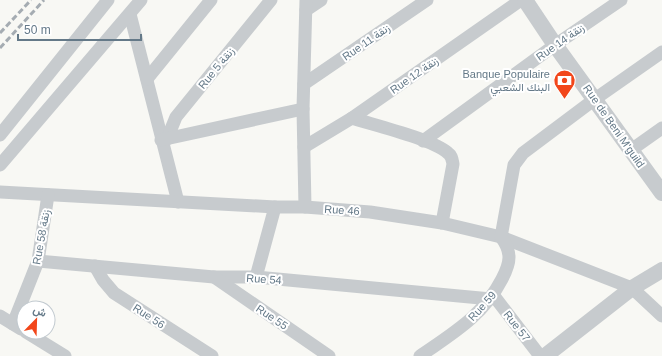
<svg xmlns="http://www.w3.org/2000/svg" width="662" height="356" font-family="Helvetica,Vazirmatn,sans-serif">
	<rect width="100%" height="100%" fill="#f8f8f4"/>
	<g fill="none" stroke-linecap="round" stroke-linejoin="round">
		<g stroke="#c7cbce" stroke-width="13">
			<polyline points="306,10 321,0"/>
			<polyline points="130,14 178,202"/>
			<polyline points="147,79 211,0"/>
			<polyline points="304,84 427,0"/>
			<path d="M 352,118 C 374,125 432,139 448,153 C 452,156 452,159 453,164 L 442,223"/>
			<polyline points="0,135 108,0"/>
			<polyline points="167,139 176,117 271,0"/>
			<polyline points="161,140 303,109"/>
			<polyline points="423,141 555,45 621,0"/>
			<polyline points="304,147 352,118 521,0"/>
			<polyline points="631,150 662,128"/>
			<polyline points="0,165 141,0"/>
			<polyline points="0,192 275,207 305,207 370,212 442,223 501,237 632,288 662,316"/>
			<polyline points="305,207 303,109 306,0"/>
			<polyline points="38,261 214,277 256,277 491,299"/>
			<polyline points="95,266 103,280 114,293 212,356"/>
			<polyline points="214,277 329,356"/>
			<polyline points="256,277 275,207"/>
			<polyline points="494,296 540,356"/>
			<polyline points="0,316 21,329"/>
			<polyline points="13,324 38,261 48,195"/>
			<polyline points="26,332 65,356"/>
			<path d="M 420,356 C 453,333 483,316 502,279 C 511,262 512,252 501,237 L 514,165 L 523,153 L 595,99 L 662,52"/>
		</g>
		<g stroke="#c7cbce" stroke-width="16">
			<polyline points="525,0 555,45 662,193"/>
			<polyline points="545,356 632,288 662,270"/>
		</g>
		<g stroke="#a5acb2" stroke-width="3" stroke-dasharray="6 3" stroke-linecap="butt">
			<polyline points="0,33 31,0"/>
			<polyline points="0,48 44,0"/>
		</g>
	</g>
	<defs>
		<symbol id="bank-pin" viewBox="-11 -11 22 30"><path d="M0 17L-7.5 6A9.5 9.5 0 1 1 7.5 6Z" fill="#f2461a" stroke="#fff"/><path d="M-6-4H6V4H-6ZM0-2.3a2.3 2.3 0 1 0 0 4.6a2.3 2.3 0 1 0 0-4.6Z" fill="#fff"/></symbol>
	</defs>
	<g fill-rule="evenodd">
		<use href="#bank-pin" x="552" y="68" width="25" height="34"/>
	</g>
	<g text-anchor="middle" stroke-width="4" stroke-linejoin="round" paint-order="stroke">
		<g font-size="11" fill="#647988" stroke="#fff">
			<text transform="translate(366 42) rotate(-35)" y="4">Rue 11 زنقة</text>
			<text transform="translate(560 42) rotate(-35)" y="4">Rue 14 زنقة</text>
			<text transform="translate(216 68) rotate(-51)" y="4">Rue 5 زنقة</text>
			<text transform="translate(414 75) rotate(-35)" y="4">Rue 12 زنقة</text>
			<text transform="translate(614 126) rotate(55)" y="4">Rue de Beni M'guild</text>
			<text transform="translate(342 210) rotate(4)" y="4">Rue 46</text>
			<text transform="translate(41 237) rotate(-80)" y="4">Rue 58 زنقة</text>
			<text transform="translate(264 279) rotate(4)" y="4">Rue 54</text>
			<text transform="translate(482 306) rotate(-48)" y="4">Rue 59</text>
			<text transform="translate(149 316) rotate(33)" y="4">Rue 56</text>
			<text transform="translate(272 317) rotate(34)" y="4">Rue 55</text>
			<text transform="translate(517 326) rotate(52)" y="4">Rue 57</text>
		</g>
		<g font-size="11" fill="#647988" stroke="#fff" text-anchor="end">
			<text x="550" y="78">Banque Populaire<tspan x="550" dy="13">البنك الشعبي</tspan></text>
		</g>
	</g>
	<g transform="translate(36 320) rotate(23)"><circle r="19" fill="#ffffff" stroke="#c1c9cf"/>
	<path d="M0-3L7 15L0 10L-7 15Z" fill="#f2461a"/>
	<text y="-6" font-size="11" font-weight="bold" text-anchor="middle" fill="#647988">ش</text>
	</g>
	<path d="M18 34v6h123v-6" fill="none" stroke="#647988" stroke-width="2"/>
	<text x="24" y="34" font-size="12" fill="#647988" stroke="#ffffff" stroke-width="3" paint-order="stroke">50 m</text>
</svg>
